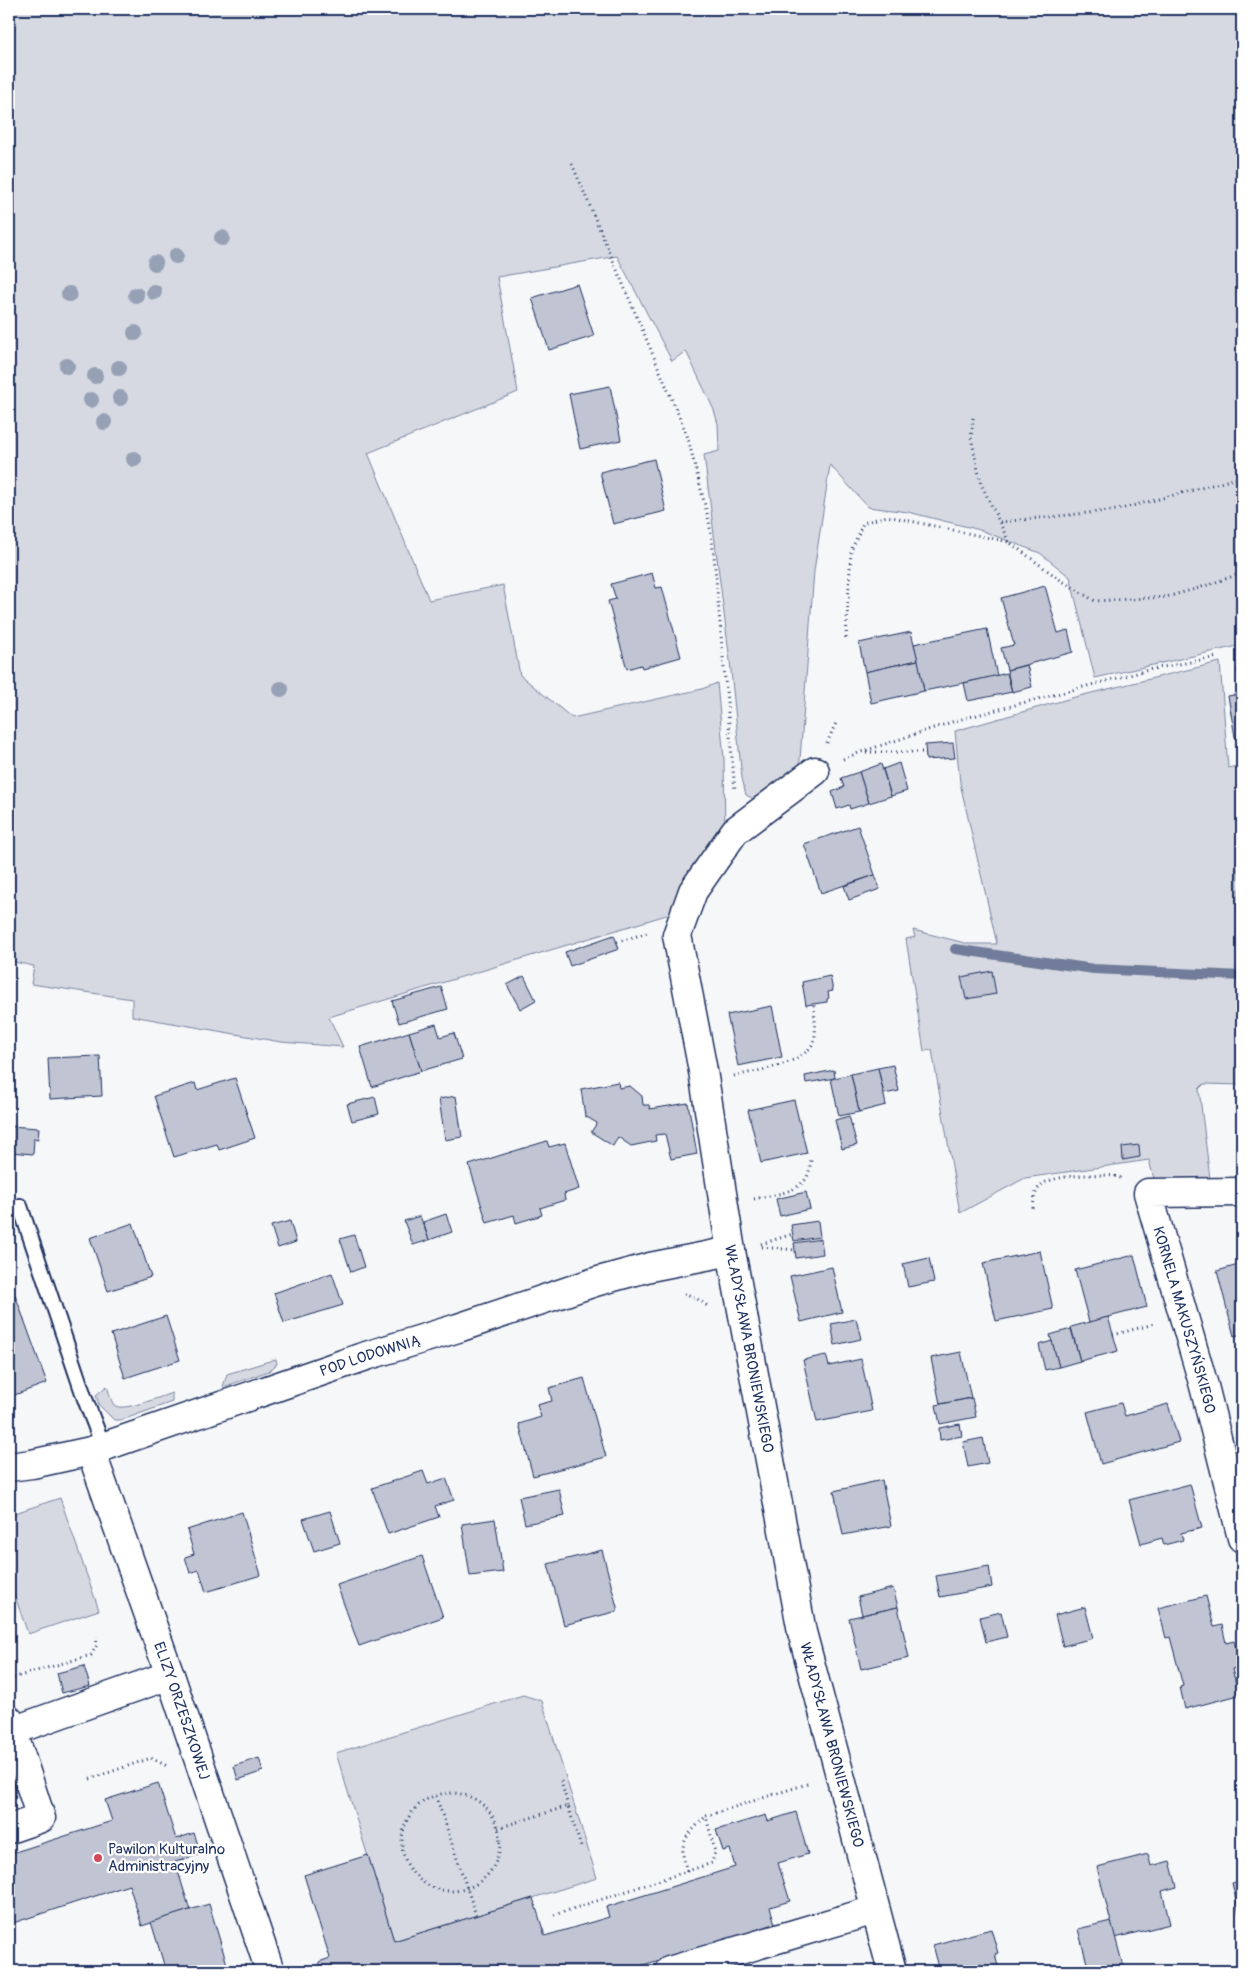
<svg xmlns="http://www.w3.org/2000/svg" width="1251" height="1980" font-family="Pangolin,sans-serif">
	<rect width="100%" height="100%" fill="#f6f7f9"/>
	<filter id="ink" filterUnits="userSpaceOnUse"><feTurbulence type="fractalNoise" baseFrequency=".02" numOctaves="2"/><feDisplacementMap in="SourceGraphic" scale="10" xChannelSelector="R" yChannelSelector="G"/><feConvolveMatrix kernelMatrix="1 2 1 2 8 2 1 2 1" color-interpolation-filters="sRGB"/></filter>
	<g filter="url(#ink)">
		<g fill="#d6d9e2" stroke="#7884a0">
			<polygon points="9,9 1242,9 1242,645 1095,678 1070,577 1040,553 980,530 908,512 868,507 830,465 814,571 799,773 764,804 746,795 742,778 730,661 704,455 719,451 718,424 714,410 686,351 672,361 617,256 497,277 518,392 368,453 429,600 503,585 520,675 572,718 702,689 717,683 724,759 725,838 683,910 329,1017 343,1047 281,1042 132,1016 132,999 31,984 34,966 9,961"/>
			<polygon points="1220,662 1228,768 1242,765 1242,863 1238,867 1238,896 1242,909 1242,1085 1204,1084 1199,1089 1210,1179 1154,1179 1149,1160 1025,1178 960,1213 932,1050 924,1051 906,939 915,937 913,930 969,944 997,944 960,783 955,731 1075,697"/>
			<polygon points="276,1359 277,1364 269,1371 223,1387 227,1374"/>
			<path d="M 107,1386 C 109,1392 111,1401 114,1405 C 122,1413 162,1396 172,1393 L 172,1402 L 122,1420 L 114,1420 L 99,1405 L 96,1395 Z"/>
			<polygon points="60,1498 99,1610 28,1634 9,1579 9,1515"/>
			<polygon points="523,1695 542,1701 597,1878 394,1941 336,1753"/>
		</g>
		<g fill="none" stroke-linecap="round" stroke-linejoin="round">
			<polyline stroke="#707c99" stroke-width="10" points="955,949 1094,969 1242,976"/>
		</g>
		<g fill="#c0c4d3" stroke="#1b2f5e">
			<polygon points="577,284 594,336 549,350 532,298"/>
			<polygon points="610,386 621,440 580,449 569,394"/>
			<polygon points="654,459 666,511 613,524 600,472"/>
			<polygon points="652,573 656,588 662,587 681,657 642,668 641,665 627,669 608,601 616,599 611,584"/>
			<polygon points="1045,586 1058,633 1068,630 1073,652 1007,670 1001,648 1014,645 1001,598"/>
			<polygon points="987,629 997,676 924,691 914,644"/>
			<polygon points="911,632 918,660 865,672 859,643"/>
			<polygon points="918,660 924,691 871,703 865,672"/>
			<polygon points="1027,665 1032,687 1012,692 1007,670"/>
			<polygon points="1242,668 1242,694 1241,694 1237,669"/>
			<polygon points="1007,673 1012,692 968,701 964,683"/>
			<polygon points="1241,694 1242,694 1242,736 1235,737 1228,696"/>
			<polygon points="953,743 955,758 926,760 925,745"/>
			<polygon points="899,763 907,791 891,796 883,769"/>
			<polygon points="881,764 891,796 869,803 859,772"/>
			<polygon points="859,772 869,803 850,809 849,805 837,809 832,792 844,787 841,778"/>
			<polygon points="858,826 875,875 821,893 804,844"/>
			<polygon points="875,875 880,889 849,900 844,886"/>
			<polygon points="614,935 619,949 570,966 565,952"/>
			<polygon points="992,971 996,994 966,999 961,977"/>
			<polygon points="524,976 536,1000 520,1009 507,985"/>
			<polygon points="830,976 833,991 828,992 829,998 827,999 827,1002 806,1005 802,982"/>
			<polygon points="441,987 448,1009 399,1023 392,1001"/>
			<polygon points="772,1006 782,1057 738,1066 727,1015"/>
			<polygon points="436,1024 440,1037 454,1033 462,1059 421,1071 409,1032"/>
			<polygon points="409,1032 421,1071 372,1087 360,1047"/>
			<polygon points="100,1056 102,1096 50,1099 48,1058"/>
			<polygon points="893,1065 899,1091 884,1094 878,1068"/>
			<polygon points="878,1068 886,1105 859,1112 851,1074"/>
			<polygon points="834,1070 835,1078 806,1083 805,1076"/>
			<polygon points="851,1074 859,1112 839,1116 831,1079"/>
			<polygon points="235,1078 255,1138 219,1150 217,1144 174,1157 154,1096 195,1083 197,1090"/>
			<polygon points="618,1082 619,1088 630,1086 642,1096 643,1105 649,1105 650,1109 688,1103 697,1154 671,1159 665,1134 655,1135 656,1141 631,1146 618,1137 613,1146 591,1132 597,1123 585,1116 581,1089"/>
			<polygon points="456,1096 462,1137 445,1140 439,1099"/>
			<polygon points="375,1097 379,1114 352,1121 347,1104"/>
			<polygon points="794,1100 807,1153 761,1163 748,1110"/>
			<polygon points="849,1116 857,1145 842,1149 835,1120"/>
			<polygon points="9,1126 39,1128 38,1139 34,1138 33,1154 9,1152"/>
			<polygon points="547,1141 549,1147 565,1143 579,1189 564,1194 565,1200 540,1208 542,1215 516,1223 514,1215 487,1223 469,1165"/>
			<polygon points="1139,1145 1140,1157 1123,1160 1122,1147"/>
			<polygon points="806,1192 810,1209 780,1216 776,1199"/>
			<polygon points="446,1214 452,1232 429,1240 423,1222"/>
			<polygon points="420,1216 429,1240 413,1245 404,1221"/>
			<polygon points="290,1221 296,1242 278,1248 271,1226"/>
			<polygon points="818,1221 820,1237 794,1241 791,1225"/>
			<polygon points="133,1223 151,1277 108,1291 90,1238"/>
			<polygon points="354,1235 364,1267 351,1272 340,1239"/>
			<polygon points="821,1239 823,1254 796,1258 794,1243"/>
			<polygon points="1040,1251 1053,1309 996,1321 983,1263"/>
			<polygon points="1134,1255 1147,1307 1089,1322 1075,1270"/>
			<polygon points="929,1258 934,1282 908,1287 903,1264"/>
			<polygon points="1242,1264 1242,1334 1234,1336 1217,1271"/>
			<polygon points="832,1267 842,1312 801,1322 790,1276"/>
			<polygon points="332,1273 343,1305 284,1323 274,1293"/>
			<polygon points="9,1278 47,1383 9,1397"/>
			<polygon points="166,1316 180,1360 125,1378 111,1334"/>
			<polygon points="1108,1317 1118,1351 1080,1361 1071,1327"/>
			<polygon points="856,1319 861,1339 835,1345 831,1324"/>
			<polygon points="1071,1329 1080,1361 1059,1367 1050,1335"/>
			<polygon points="1052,1341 1059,1367 1045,1370 1039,1345"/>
			<polygon points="961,1352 971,1398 940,1404 931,1358"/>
			<polygon points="826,1355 829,1366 861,1359 872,1411 817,1422 803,1360"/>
			<polygon points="584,1378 606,1457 533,1476 519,1424 541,1417 537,1405 552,1401 549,1388"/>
			<polygon points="972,1398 976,1417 940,1424 936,1405"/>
			<polygon points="1121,1403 1125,1416 1168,1404 1179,1442 1101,1464 1087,1412"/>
			<polygon points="960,1424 962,1436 940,1440 939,1428"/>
			<polygon points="983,1438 988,1463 968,1467 963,1442"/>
			<polygon points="423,1471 428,1484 446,1478 454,1500 435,1506 439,1517 388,1534 372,1488"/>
			<polygon points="882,1480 891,1526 843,1535 834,1491"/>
			<polygon points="1190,1484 1202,1528 1181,1533 1183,1540 1164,1545 1162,1538 1141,1544 1129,1500"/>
			<polygon points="559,1489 565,1516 525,1524 519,1497"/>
			<polygon points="330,1511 340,1543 314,1551 303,1519"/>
			<polygon points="242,1512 261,1575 206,1592 199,1570 190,1573 185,1557 194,1554 187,1530"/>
			<polygon points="495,1519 503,1572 470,1576 462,1524"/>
			<polygon points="602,1550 618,1611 564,1625 548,1564"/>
			<polygon points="422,1556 443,1617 359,1646 337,1585"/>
			<polygon points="989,1566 992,1587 940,1597 936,1576"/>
			<polygon points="893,1588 898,1607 862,1615 858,1597"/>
			<polygon points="1206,1596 1214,1627 1222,1625 1226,1643 1234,1641 1241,1667 1232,1669 1239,1695 1185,1709 1180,1687 1183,1686 1170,1637 1166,1638 1158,1608"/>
			<polygon points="898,1607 909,1658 861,1669 849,1618"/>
			<polygon points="1085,1607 1093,1638 1063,1646 1055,1615"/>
			<polygon points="1001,1612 1007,1637 986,1642 980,1617"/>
			<polygon points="84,1666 90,1686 62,1693 57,1673"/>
			<polygon points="259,1758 263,1771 238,1780 234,1766"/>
			<polygon points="158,1783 176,1839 194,1833 201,1854 175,1862 190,1910 142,1926 129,1885 13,1923 9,1909 9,1854 112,1821 105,1800"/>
			<polygon points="796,1812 808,1854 778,1863 790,1901 770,1907 775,1924 624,1971 322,1971 319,1962 330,1958 304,1875 368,1855 394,1941 533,1898 545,1936 609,1917 606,1907 735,1867 730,1849 723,1851 716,1830 766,1815 768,1821"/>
			<polygon points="1148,1854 1151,1866 1170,1861 1177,1887 1162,1891 1170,1924 1115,1938 1097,1867"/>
			<polygon points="1242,1881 1242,1926 1232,1883"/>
			<polygon points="209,1904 229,1971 166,1971 151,1922"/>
			<polygon points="1111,1921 1123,1966 1104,1971 1089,1971 1078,1929"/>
			<polygon points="991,1929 998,1953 995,1954 999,1971 940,1971 933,1945"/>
		</g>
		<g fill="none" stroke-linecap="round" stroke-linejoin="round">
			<defs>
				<polyline id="lane" points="20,1206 85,1399 103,1446"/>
				<g id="street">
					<path id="s1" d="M 815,771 L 735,831 L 693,891 L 677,935 L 703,1071 L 731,1251 L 802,1632 L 892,1971"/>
					<path id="s2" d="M 1242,1192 L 1148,1193 L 1204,1386 L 1242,1538"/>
					<path id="s3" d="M 91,1451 L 170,1675 L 270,1971"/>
					<path id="s4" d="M 9,1467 L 32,1464 L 91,1451 L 366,1356 L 458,1328 L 595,1282 L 650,1267 L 731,1251"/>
					<polyline points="9,1720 41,1818 9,1829"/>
					<polyline points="12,1731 170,1675"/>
					<polyline points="669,1971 875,1910"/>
				</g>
			</defs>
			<use href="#lane" stroke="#1b2f5e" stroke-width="18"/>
			<use href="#street" stroke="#1b2f5e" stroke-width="31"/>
			<g stroke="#1b2f5e" stroke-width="3" stroke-dasharray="1 4" stroke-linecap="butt">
				<polyline points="572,164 687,435 709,521 714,556 735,791"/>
				<polyline points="973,418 971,437 981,484 1009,542"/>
				<polyline points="1000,522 1117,510 1242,477"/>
				<polyline points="846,638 851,551 863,523 887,516 1009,542 1059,579 1095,601 1166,597 1199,588 1242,573"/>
				<polyline points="827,743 836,723"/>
				<polyline points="866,752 925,752"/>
				<polyline points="843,759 861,752 958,720 1152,669 1218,657"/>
				<polyline points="617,942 647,933"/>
				<path d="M 734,1076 C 755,1071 808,1064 814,1040 C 817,1030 814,1015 814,1004"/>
				<path d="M 754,1199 C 771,1195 794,1194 806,1179 C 809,1174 810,1166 811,1160"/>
				<path d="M 1033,1208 C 1034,1198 1035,1189 1044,1183 C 1058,1175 1106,1172 1121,1178"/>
				<polyline points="761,1244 793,1234"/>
				<polyline points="762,1247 795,1250"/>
				<polyline points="684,1293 696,1298 709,1307"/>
				<polyline points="1113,1335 1154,1324"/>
				<polyline points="9,1679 91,1655 97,1645 96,1637"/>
				<polyline points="90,1779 151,1758 167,1766"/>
				<polyline points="561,1781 568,1806"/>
				<circle cx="451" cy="1842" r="49"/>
				<polyline points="436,1796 476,1915"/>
				<polyline points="498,1828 568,1806 582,1850"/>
				<path d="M 687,1871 C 677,1841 686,1837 706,1816"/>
				<polyline points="554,1915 712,1863 715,1852 706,1816 810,1783"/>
			</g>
			<use href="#lane" stroke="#fff" stroke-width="14"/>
			<use href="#street" stroke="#fff" stroke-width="28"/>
		</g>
		<g fill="#97a1b6">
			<circle cx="222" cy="238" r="8"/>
			<circle cx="176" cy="256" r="8"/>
			<circle cx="155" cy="263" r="8"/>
			<circle cx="154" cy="292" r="8"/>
			<circle cx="69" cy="294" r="8"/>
			<circle cx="136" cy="295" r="8"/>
			<circle cx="135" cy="333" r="8"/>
			<circle cx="67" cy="366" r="8"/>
			<circle cx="119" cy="368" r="8"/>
			<circle cx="95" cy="376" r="8"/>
			<circle cx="120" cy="398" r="8"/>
			<circle cx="91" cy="400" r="8"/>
			<circle cx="104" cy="422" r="8"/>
			<circle cx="134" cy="459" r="8"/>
			<circle cx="281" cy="689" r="8"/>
		</g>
	</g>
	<circle fill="#d1495b" stroke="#fff" stroke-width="2" cx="98" cy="1858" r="5"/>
	<g text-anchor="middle" stroke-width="4.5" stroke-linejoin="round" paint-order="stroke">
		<g font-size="15" fill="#1b2f5e" stroke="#fff">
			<text dy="5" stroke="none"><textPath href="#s2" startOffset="226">KORNELA MAKUSZYŃSKIEGO</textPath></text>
			<text dy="5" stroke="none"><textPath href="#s1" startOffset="640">WŁADYSŁAWA BRONIEWSKIEGO</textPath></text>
			<text dy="5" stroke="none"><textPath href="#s4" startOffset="378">POD LODOWNIĄ</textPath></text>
			<text dy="5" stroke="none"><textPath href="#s3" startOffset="275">ELIZY ORZESZKOWEJ</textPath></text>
			<text dy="5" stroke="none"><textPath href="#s1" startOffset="1045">WŁADYSŁAWA BRONIEWSKIEGO</textPath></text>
		</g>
		<g font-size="15" fill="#1b2f5e" stroke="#fff" text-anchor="start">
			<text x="108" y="1854">Pawilon Kulturalno<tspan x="108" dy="17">Administracyjny</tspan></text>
		</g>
	</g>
	<rect width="1251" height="1980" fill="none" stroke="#fff" stroke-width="30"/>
	<rect x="15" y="15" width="1221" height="1950" fill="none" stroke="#1b2f5e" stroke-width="2" filter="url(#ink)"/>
</svg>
